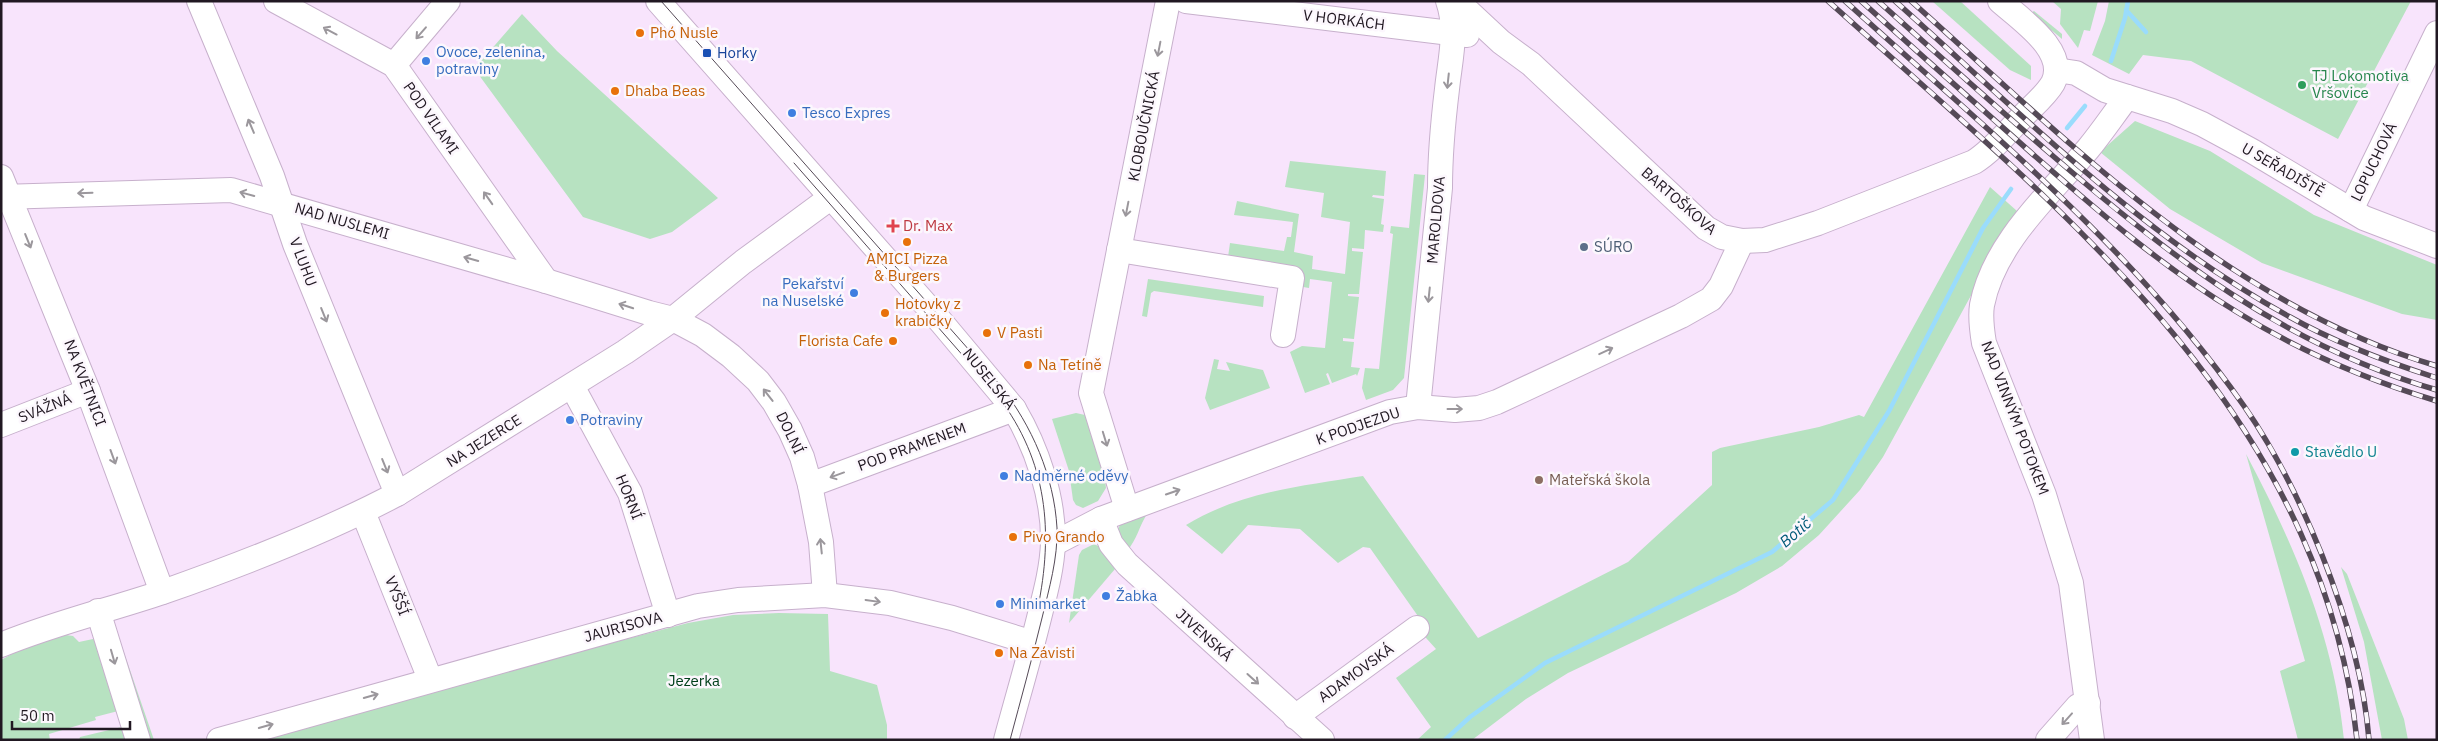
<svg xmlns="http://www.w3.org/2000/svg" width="2438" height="741" font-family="'IBM Plex Sans',sans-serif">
	<rect width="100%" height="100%" fill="#f8e4fc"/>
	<g fill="#b7e2c1">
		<polygon points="1932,1 1960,1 2031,66 2031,80 2010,70"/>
		<polygon points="2052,1 2098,1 2090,31 2084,30 2078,48 2060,24 2061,9"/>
		<polygon points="2109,1 2411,1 2338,139 2191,61 2143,55 2129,74 2092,55 2105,21"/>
		<polygon points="2034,11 2062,34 2062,39 2031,13"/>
		<polygon points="522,14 557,51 718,198 672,232 650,239 583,217 473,67 482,60"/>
		<polygon points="2135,121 2210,151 2314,215 2437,265 2437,320 2402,314 2262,263 2170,209 2100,152"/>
		<polygon points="1290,161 1386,171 1384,196 1373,195 1372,197 1384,199 1381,224 1384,225 1383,232 1365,230 1364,249 1352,248 1352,251 1363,252 1359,294 1348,294 1348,296 1359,297 1354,339 1343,338 1343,341 1354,342 1351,367 1360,368 1357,376 1356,374 1332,383 1328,373 1326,374 1330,384 1305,393 1290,352 1302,346 1325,348 1332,282 1310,279 1309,288 1280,283 1228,257 1230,243 1284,251 1287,237 1291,237 1293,222 1234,215 1237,201 1299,214 1294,252 1313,256 1312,269 1345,274 1350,222 1321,217 1324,193 1285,187"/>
		<polygon points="1414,174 1425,175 1404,378 1393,390 1366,400 1362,388 1365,368 1379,369 1393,234 1390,233 1391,226 1409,228"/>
		<path d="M 1990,187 L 2017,211 L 1883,457 L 1860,490 L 1819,535 L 1782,566 L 1736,593 L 1568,673 L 1526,699 L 1472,740 L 1417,740 L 1431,727 L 1396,678 L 1436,649 L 1417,628 L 1420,619 L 1370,548 L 1363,547 L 1338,563 L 1300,529 L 1248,525 L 1222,554 L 1186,525 C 1240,492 1302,486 1363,476 L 1478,638 L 1628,562 L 1712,485 L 1712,452 L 1720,448 L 1819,427 L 1859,415 L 1864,417 Z"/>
		<polygon points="1148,279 1264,296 1263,307 1154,291 1151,293 1147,317 1142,316"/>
		<polygon points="1214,359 1219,360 1217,369 1230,371 1226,362 1263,370 1270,388 1210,410 1205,398"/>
		<polygon points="1076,413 1085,415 1103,464 1106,488 1098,501 1083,508 1076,505 1073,500 1069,471 1052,419"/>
		<path d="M 2246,454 C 2294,544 2334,637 2344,740 L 2298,740 L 2280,671 L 2305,661 Z"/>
		<path d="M 1149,511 C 1138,527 1138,539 1126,552 L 1117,531 L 1121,523 Z"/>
		<polygon points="1094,544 1102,548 1115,569 1069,623 1079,555 1082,550"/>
		<polygon points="2341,567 2347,574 2404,719 2408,740 2382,740 2364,642"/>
		<polygon points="779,613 828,614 830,671 877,685 887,725 887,740 255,740 427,691 688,623 733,615"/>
		<polygon points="66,635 73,636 79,642 93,639 98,641 118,635 154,740 79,740 80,737 126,726 122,710 95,717 96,720 49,734 50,740 1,740 1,660 19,650"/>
	</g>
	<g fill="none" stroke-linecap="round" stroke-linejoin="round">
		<g stroke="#9adcfc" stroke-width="4.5">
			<polyline points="2126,10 2146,32"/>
			<polyline points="2111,61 2125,18 2128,1"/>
			<polyline points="2067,128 2085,106"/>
			<polyline points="1445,740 1470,717 1545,663 1772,552 1833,500 1889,411 1983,228 2011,189"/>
		</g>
		<defs>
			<g id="minor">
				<polyline points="199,1 272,176 295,244 397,494"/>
				<polyline points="276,1 394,65 546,281"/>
				<path d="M 658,1 L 942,323 L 1014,409 C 1037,448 1054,498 1053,543 C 1052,569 1045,594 1039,618 C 1029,659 1017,699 1006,740"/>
				<polyline points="1186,1 1467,35"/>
				<path d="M 1457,1 L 1501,42 L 1531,64 L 1706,228 L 1722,237 L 1742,241 L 1765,240 L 1818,223 L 1974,162 C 1993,150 2008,131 2025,114 C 2034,105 2046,95 2053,83 C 2069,51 2020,19 2000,1"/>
				<polyline points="394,65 448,1"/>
				<polyline points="2056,70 2076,73 2105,90 2172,111 2202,124 2252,151 2364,218 2437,246"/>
				<polyline points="1,177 88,391 162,592"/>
				<polyline points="1,197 231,190 546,281 649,313 673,319 703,335 731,356 758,381 774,402 790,430 802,457 810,485 821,542 825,595"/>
				<polyline points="2351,210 2437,33"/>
				<polyline points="1119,250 1292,278 1283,335"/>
				<polyline points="572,386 630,493 668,615"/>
				<path d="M 1418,407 L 1440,188 C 1440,154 1443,122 1447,89 C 1450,60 1458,29 1448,1"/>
				<polyline points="1,425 88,391"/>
				<polyline points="810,485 1014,409"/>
				<polyline points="1127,509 1091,393 1168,1"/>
				<polyline points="363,512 430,679"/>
				<polyline points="1101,519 1111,544 1127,564 1322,740"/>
				<polyline points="1053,544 1101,519 1390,412 1418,407 1455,410 1479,408 1497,402 1681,316 1711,299 1721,286 1742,241"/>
				<polyline points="98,611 138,740"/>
				<path d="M 1,645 C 54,623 110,610 163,592 C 243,564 323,533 397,494 L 625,352 L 673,319 L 743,262 L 830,198"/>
				<polyline points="1295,717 1417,628"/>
				<polyline points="219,740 698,606 738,600 825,595 890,603 952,618 1033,643"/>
				<polyline points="2048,740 2078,706 2088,703"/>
				<path d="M 2092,740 L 2071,583 L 2044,495 L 1984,343 C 1982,331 1980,318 1982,305 C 1994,243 2049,195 2088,149 C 2102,132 2114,114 2127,97"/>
			</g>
		</defs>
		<use href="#minor" stroke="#c7b0cc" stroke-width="26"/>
		<use href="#minor" stroke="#fff" stroke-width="24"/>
		<g stroke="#554a57" stroke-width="1">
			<path d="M 661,1 L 1000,385 C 1032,426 1054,476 1057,528 C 1058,558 1049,589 1042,618 C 1032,659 1021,699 1010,740"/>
			<path d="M 794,163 L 994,391 C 1045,455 1054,524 1039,602"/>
		</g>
		<defs>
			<g id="rail">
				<path d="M 1828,1 C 2057,207 2322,410 2357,740"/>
				<path d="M 1845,1 C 1985,128 2135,250 2244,406 C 2276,452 2301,503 2322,555 C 2345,613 2364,677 2369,740"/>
				<path d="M 1861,1 C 1919,53 1978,106 2036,157 C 2100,213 2164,268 2237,312 C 2299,351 2367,380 2437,401"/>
				<path d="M 1878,1 C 1936,53 1994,105 2053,156 C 2170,257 2286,346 2437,390"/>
				<path d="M 1895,1 C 2020,113 2142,236 2290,317 C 2336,343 2387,362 2437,378"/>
				<path d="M 1911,1 C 2070,143 2227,304 2437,366"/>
			</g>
		</defs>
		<use href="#rail" stroke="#554a57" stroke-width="5.5"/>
		<use href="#rail" stroke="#fcf7fd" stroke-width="4" stroke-dasharray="11" stroke-linecap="butt"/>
	</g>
	<defs><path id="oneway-shaft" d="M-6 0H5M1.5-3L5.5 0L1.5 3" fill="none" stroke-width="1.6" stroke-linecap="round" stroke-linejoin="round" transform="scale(1.25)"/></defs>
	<g stroke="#9b979c">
		<use href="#oneway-shaft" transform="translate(330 31) rotate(-152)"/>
		<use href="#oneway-shaft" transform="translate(421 33) rotate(131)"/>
		<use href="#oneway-shaft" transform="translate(1159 49) rotate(101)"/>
		<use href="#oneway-shaft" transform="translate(1448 81) rotate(96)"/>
		<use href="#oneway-shaft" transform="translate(251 126) rotate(-113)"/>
		<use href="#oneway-shaft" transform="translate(85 193) rotate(178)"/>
		<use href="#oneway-shaft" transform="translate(247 194) rotate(-165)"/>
		<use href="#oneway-shaft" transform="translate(488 198) rotate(-125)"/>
		<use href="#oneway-shaft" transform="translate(1127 209) rotate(101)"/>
		<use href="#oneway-shaft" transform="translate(28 241) rotate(68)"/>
		<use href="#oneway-shaft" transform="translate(471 259) rotate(-164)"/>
		<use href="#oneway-shaft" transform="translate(1429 295) rotate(96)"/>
		<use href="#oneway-shaft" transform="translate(626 306) rotate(-162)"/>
		<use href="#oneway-shaft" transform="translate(324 315) rotate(68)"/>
		<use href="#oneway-shaft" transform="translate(1606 351) rotate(-25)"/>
		<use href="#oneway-shaft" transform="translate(768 395) rotate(-128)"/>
		<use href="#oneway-shaft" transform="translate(1455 409)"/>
		<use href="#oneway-shaft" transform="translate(1105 439) rotate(73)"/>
		<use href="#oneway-shaft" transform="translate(113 457) rotate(70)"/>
		<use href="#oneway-shaft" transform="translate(385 466) rotate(68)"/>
		<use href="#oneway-shaft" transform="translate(837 475) rotate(160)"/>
		<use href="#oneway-shaft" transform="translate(1173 492) rotate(-19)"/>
		<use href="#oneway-shaft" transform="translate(821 546) rotate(-96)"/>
		<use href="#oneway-shaft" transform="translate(873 601) rotate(8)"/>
		<use href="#oneway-shaft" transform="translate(113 657) rotate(74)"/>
		<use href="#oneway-shaft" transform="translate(1253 679) rotate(42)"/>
		<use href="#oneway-shaft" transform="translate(371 696) rotate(-16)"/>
		<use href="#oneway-shaft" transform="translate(2067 719) rotate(132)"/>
		<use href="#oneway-shaft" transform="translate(266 726) rotate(-16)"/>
	</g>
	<g fill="#e8710a" stroke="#fcf7fd" stroke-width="2">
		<circle cx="640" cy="33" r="5"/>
		<circle cx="615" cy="91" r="5"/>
		<circle cx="907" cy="242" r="5"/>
		<circle cx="885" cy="313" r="5"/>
		<circle cx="987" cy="333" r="5"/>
		<circle cx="893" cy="341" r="5"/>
		<circle cx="1028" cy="365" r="5"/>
		<circle cx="1013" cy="537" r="5"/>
		<circle cx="999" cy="653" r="5"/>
	</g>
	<rect fill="#1a4fb4" stroke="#fcf7fd" stroke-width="2" x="702" y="48" width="10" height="10" rx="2.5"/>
	<g fill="#3f7fe0" stroke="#fcf7fd" stroke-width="2">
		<circle cx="426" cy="61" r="5"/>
		<circle cx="792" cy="113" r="5"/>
		<circle cx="854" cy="293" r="5"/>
		<circle cx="570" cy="420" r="5"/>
		<circle cx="1004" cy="476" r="5"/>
		<circle cx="1106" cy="596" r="5"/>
		<circle cx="1000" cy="604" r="5"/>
	</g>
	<circle fill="#2e9e5b" stroke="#fcf7fd" stroke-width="2" cx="2302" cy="85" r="5"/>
	<path fill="#e0444e" stroke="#fcf7fd" stroke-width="2" d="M890.5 218.5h5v5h5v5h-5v5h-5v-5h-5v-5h5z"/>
	<circle fill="#5c6f8a" stroke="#fcf7fd" stroke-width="2" cx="1584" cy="247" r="5"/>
	<circle fill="#0f9aa8" stroke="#fcf7fd" stroke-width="2" cx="2295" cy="452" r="5"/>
	<circle fill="#8d6e63" stroke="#fcf7fd" stroke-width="2" cx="1539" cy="480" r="5"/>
	<g text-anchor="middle" stroke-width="5" stroke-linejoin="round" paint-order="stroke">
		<g font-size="15" fill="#211822" stroke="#fcf7fd">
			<text transform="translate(1344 20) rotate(7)" y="5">V HORKÁCH</text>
			<text transform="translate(431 118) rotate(55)" y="5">POD VILAMI</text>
			<text transform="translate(1144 126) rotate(-79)" y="5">KLOBOUČNICKÁ</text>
			<text transform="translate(2374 162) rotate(-64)" y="5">LOPUCHOVÁ</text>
			<text transform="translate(2283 170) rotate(30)" y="5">U SEŘADIŠTĚ</text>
			<text transform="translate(1679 201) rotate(41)" y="5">BARTOŠKOVA</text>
			<text transform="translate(1436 220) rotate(-85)" y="5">MAROLDOVA</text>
			<text transform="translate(342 221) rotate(16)" y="5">NAD NUSLEMI</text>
			<text transform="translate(303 262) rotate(69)" y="5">V LUHU</text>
			<text transform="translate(989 379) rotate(51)" y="5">NUSELSKÁ</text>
			<text transform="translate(85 383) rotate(69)" y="5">NA KVĚTNICI</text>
			<text transform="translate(45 408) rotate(-22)" y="5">SVÁŽNÁ</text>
			<text transform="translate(2015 418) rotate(69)" y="5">NAD VINNÝM POTOKEM</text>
			<text transform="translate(1358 426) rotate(-19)" y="5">K PODJEZDU</text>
			<text transform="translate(790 433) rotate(64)" y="5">DOLNÍ</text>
			<text transform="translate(484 441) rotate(-32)" y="5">NA JEZERCE</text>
			<text transform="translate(912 447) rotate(-20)" y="5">POD PRAMENEM</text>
			<text transform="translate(629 497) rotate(68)" y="5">HORNÍ</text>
			<text transform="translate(397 596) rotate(68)" y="5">VYŠŠÍ</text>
			<text transform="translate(623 627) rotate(-15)" y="5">JAURISOVA</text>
			<text transform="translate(1204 635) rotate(42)" y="5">JIVENSKÁ</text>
			<text transform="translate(1356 673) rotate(-36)" y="5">ADAMOVSKÁ</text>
		</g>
		<g font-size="15" fill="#c56008" stroke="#fcf7fd" text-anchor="start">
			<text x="650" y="38">Phó Nusle</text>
			<text x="625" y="96">Dhaba Beas</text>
			<text x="907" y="264" text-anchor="middle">AMICI Pizza<tspan x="907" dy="17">&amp; Burgers</tspan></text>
			<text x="895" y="309">Hotovky z<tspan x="895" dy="17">krabičky</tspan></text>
			<text x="997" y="338">V Pasti</text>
			<text x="883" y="346" text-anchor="end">Florista Cafe</text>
			<text x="1038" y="370">Na Tetíně</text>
			<text x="1023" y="542">Pivo Grando</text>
			<text x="1009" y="658">Na Závisti</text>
		</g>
		<g font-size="15" fill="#366cbe" stroke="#fcf7fd" text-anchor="start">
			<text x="436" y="57">Ovoce, zelenina,<tspan x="436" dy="17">potraviny</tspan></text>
			<text x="802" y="118">Tesco Expres</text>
			<text x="844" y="289" text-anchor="end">Pekařství<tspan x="844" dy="17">na Nuselské</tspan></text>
			<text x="580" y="425">Potraviny</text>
			<text x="1014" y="481">Nadměrné oděvy</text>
			<text x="1116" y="601">Žabka</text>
			<text x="1010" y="609">Minimarket</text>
		</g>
		<g font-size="15" fill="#164399" stroke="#fcf7fd" text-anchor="start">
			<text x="717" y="58">Horky</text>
		</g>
		<g font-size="15" fill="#27864d" stroke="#fcf7fd" text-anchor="start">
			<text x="2312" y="81">TJ Lokomotiva<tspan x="2312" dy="17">Vršovice</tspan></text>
		</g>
		<g font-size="15" fill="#be3a42" stroke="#fcf7fd" text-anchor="start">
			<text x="903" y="231">Dr. Max</text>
		</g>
		<g font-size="15" fill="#4e5e75" stroke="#fcf7fd" text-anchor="start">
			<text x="1594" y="252">SÚRO</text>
		</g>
		<g font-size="15" fill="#0d838f" stroke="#fcf7fd" text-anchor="start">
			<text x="2305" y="457">Stavědlo U</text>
		</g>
		<g font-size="15" fill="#785e54" stroke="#fcf7fd" text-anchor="start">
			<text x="1549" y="485">Mateřská škola</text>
		</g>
		<g font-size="15" fill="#00401b" stroke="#fcf7fd">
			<text x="694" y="686">Jezerka</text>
		</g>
		<g font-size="16" font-style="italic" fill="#005a79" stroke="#fcf7fd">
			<text transform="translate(1795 532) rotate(-41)" y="6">Botič</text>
		</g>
	</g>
	<rect width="2438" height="741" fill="none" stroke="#211822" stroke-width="5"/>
	<path d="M12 721v8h118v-8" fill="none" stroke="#211822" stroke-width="2.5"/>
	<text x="20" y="721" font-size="15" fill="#211822" stroke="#fcf7fd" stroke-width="4" paint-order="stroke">50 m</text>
</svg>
